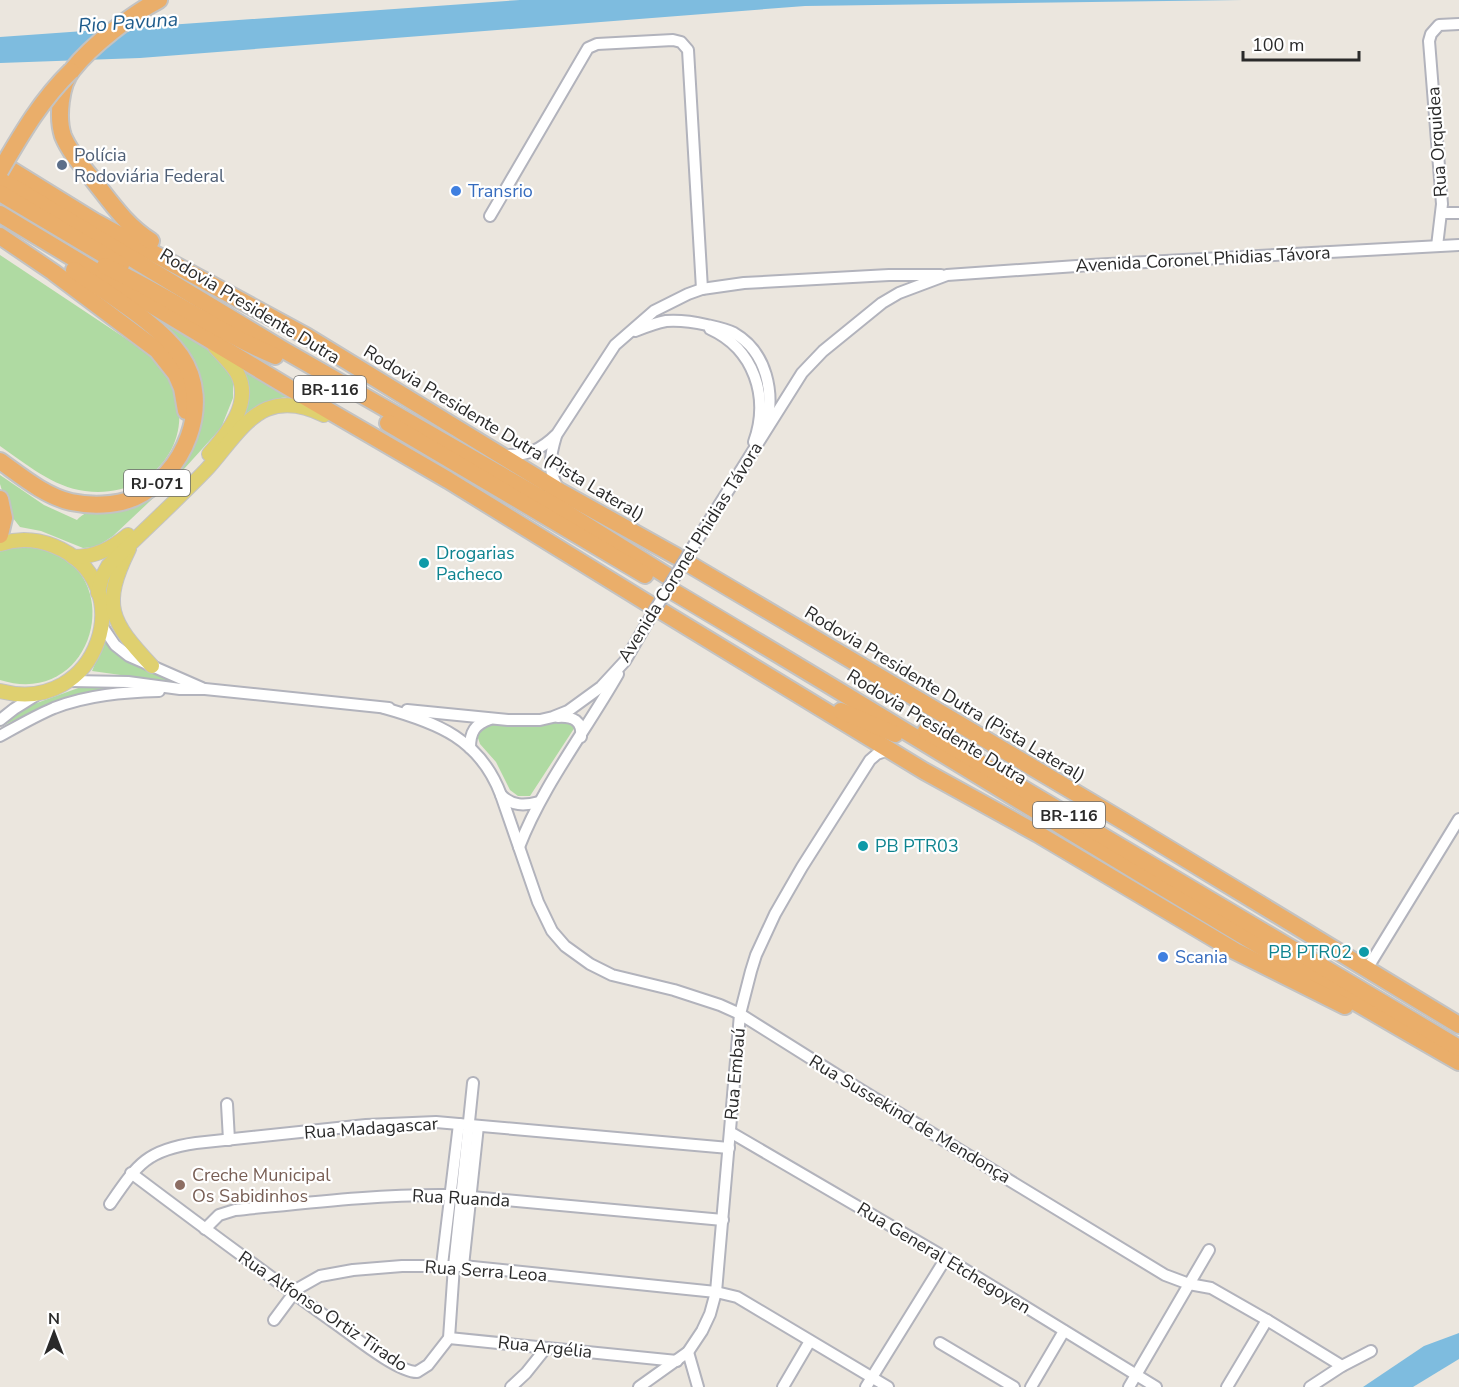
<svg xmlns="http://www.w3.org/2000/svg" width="1459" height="1387" font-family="'Nunito Sans',sans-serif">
	<rect width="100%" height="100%" fill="#ebe6de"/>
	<g fill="#afdaa2">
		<path d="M 0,255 L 143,350 C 153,359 165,368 171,380 C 200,442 150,500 85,491 C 53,487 26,464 0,446 Z"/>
		<path d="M 155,314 L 210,350 L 226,366 L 233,381 L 233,398 L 221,428 L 184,469 L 113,536 L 96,547 L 83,548 L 41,531 L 20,527 L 9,513 L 0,484 L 0,475 L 44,505 L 77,520 C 93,503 110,512 129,505 C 138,502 154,482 162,474 C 171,466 186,456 192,445 C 218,395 188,351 155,314 Z"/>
		<path d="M 241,367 L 289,397 C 265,399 257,405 240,421 Z"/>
		<path d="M 15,546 C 22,546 31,546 38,547 C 131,568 96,710 0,680 L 0,550 Z"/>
		<polygon points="105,641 119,655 178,683 92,671"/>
		<polygon points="92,683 127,688 49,705 2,726 23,708"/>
		<polygon points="569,719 575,727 530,796 518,796 510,790 496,762 480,744 477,735 481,724"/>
	</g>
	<g fill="#7ebcdf">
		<polygon points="520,0 1242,0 805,6 140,58 0,63 0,37"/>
		<polygon points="1459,1333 1459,1359 1413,1387 1363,1387 1424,1346"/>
	</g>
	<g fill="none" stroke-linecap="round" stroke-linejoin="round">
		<defs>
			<g id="minor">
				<polyline points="1442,213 1459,213"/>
				<polyline points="490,216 588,48 597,44 673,40 681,42 688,50 702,289"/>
				<polyline points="1437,246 1442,204 1429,41 1431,34 1439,25 1459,24"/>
				<path d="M 710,329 C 754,349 770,397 754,442"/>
				<path d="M 635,331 C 645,327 655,323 666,321 C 680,320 694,322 707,325 C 716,327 726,329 734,333 C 767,352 775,393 766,427"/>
				<path d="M 556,436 C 550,456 547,471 559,489"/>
				<path d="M 505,455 C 527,456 541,450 557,434 L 615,345 L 654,311 L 688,294 L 702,289 L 744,283 L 889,275 L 941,275"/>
				<polyline points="694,545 802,373 823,351 882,303 899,293 947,275 1091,265 1459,245"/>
				<polyline points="102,626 115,645 129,656 202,688"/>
				<polyline points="70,681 128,682 180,689 205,689 389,708"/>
				<path d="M 384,708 C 438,723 480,739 501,795 L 538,902 L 552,931 L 565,946 L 590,964 L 612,975 L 674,990 L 720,1005 L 740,1014 L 861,1090 L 1165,1275 L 1189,1284 L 1211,1288 L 1267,1320 L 1342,1366"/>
				<polyline points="407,710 508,720 540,720 553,717 568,711 601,687 625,661 650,618"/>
				<path d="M 558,717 C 573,716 583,721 581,737"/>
				<polyline points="0,720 14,709 38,694"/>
				<path d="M 0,736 C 18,726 35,716 54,708 C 87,695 124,692 159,691"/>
				<path d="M 470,748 C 470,732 475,724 490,719"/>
				<path d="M 501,795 C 512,806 524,806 539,802"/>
				<path d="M 519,847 C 543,785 585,732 618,674"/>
				<polyline points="1367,969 1459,819"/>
				<polyline points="730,1132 946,1258 1156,1387"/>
				<polyline points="225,1140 229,1140 227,1104"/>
				<path d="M 131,1173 C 200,1225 269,1276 339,1326 C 356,1338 398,1372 417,1372 L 428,1365 L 449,1338 L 454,1266 L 473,1083"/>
				<path d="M 110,1204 C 137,1165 146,1150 196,1143 L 366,1125 L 436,1122 L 729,1148"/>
				<path d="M 205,1229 L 219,1215 L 235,1210 C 306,1203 378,1194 450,1195 L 723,1220"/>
				<polyline points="442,1265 459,1124"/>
				<polyline points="463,1266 478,1126"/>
				<polyline points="274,1320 297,1289 320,1276 353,1270 402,1266 463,1266 716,1292 737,1297 888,1387"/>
				<polyline points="449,1338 677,1361"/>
				<polyline points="940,1343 1014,1387"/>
				<polyline points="688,1352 698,1387"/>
				<polyline points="511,1387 526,1373 546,1348"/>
				<polyline points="639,1387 688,1352 702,1331 710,1314 716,1292 740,1014 751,971 756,955 775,914 802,867 870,760 877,754 888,750"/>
				<polyline points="783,1387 810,1341"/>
				<polyline points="866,1387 946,1258"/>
				<polyline points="1031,1387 1064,1331"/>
				<polyline points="1129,1387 1209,1250"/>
				<polyline points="1227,1387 1267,1320"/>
				<polyline points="1310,1387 1342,1366 1371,1351"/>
			</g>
			<g id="major">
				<path d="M 209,454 C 228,433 253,402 237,373 C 231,363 222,355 215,347"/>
				<path d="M 0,544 C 18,538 36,539 54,546 C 143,582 99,717 0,691"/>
				<path d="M 129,549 C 101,606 110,621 152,666"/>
				<path d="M 73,557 C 95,557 111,549 128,535"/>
				<path d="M 98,593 L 102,577 L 108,566 C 140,534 174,503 206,470 C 224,451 243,419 267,409 C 287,401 306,406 324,415"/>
			</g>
			<g id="highway">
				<polyline points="0,163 94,221 306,336 561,492 676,556"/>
				<polyline points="0,179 282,349 562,510 666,575"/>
				<polyline points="0,193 121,265"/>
				<polyline points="0,214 288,387 448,480 649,604"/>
				<polyline points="0,236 53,272 157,350 176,374 182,388 186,411"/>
				<path d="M 151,241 C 127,226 112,204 94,181 C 83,167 70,153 63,136 C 57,118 60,84 73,69 C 91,46 132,14 159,0"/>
				<path d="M 105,266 C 163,293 216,331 275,356"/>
				<polyline points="388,423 645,575"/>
				<path d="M 0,461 C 21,476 45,496 71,502 C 90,506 115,506 134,498 C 184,475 214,404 181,356 C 158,323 107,294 74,270"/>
				<polyline points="0,499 4,518 0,535"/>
				<polyline points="689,564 1123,821 1459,1025"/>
				<path d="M 674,592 C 936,747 1194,911 1459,1062"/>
				<polyline points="663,612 924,771 1038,834 1235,951 1345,1006"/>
				<polyline points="841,711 895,734"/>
				<polyline points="926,731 1459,1048"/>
			</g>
		</defs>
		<use href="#minor" stroke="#b2b3bc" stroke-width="14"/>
		<use href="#major" stroke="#c3c3c3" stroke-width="16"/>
		<use href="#highway" stroke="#c3c3c3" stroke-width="20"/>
		<use href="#minor" stroke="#fff" stroke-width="10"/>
		<use href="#major" stroke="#dfd06f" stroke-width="14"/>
		<use href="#highway" stroke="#eaae6a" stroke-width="16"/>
		<defs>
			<polyline id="minor-bridge" points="650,618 694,545"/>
			<path id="highway-bridge" d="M 0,171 C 21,135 41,100 71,71"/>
		</defs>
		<use href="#minor-bridge" stroke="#b2b3bc" stroke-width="14" stroke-linecap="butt"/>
		<use href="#highway-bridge" stroke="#c3c3c3" stroke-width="20" stroke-linecap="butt"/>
		<use href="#minor-bridge" stroke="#fff" stroke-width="10"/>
		<use href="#highway-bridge" stroke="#eaae6a" stroke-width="16"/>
	</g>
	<circle fill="#5c6f8a" stroke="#fff" stroke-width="2" cx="62" cy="165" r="6"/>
	<g fill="#3f7fe0" stroke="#fff" stroke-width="2">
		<circle cx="456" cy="191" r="6"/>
		<circle cx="1163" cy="957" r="6"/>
	</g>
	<g fill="#0f9aa8" stroke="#fff" stroke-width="2">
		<circle cx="424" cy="563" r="6"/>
		<circle cx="863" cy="846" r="6"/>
		<circle cx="1364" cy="952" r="6"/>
	</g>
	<circle fill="#8d6e63" stroke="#fff" stroke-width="2" cx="180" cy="1185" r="6"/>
	<g text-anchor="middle" stroke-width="4.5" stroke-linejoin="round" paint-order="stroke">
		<g fill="#fff" stroke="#6a6a6a" stroke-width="1.5">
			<rect x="294" y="376" width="72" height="26" rx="4.5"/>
			<rect x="124" y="470" width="66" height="26" rx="4.5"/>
			<rect x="1033" y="802" width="72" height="26" rx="4.5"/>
		</g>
		<g font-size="16" font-weight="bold" fill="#2a2a2a">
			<text x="330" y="395">BR-116</text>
			<text x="157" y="489">RJ-071</text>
			<text x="1069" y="821">BR-116</text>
		</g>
		<g font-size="18" fill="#2a2a2a" stroke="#fff">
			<text transform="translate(1437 142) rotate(-94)" y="6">Rua Orquidea</text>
			<text transform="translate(1203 259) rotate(-3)" y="6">Avenida Coronel Phidias Távora</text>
			<text transform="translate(250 306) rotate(31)" y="6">Rodovia Presidente Dutra</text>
			<text transform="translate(504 433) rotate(31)" y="6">Rodovia Presidente Dutra (Pista Lateral)</text>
			<text transform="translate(690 552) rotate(-58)" y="6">Avenida Coronel Phidias Távora</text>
			<text transform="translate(945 694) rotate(31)" y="6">Rodovia Presidente Dutra (Pista Lateral)</text>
			<text transform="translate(937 727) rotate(31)" y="6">Rodovia Presidente Dutra</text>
			<text transform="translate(735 1074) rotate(-85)" y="6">Rua Embaú</text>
			<text transform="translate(910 1119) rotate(31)" y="6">Rua Sussekind de Mendonça</text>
			<text transform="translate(371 1128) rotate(-4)" y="6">Rua Madagascar</text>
			<text transform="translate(461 1198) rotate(3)" y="6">Rua Ruanda</text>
			<text transform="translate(944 1258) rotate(31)" y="6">Rua General Etchegoyen</text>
			<text transform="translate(486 1271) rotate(4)" y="6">Rua Serra Leoa</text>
			<text transform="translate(323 1311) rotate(34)" y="6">Rua Alfonso Ortiz Tirado</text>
			<text transform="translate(545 1347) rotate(6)" y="6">Rua Argélia</text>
		</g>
		<g font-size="18" fill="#4e5e75" stroke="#fff" text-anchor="start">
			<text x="74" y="161">Polícia<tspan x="74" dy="21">Rodoviária Federal</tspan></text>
		</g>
		<g font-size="18" fill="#366cbe" stroke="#fff" text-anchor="start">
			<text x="468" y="197">Transrio</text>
			<text x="1175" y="963">Scania</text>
		</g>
		<g font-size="18" fill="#0d838f" stroke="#fff" text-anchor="start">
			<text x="436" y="559">Drogarias<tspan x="436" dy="21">Pacheco</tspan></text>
			<text x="875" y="852">PB PTR03</text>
			<text x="1352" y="958" text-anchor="end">PB PTR02</text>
		</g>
		<g font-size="18" fill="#785e54" stroke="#fff" text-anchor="start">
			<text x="192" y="1181">Creche Municipal<tspan x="192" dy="21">Os Sabidinhos</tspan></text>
		</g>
		<g font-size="20" font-style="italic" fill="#1e5b8b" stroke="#fff">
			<text transform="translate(128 22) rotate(-4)" y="7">Rio Pavuna</text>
		</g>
	</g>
	<g transform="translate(54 1333)" stroke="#ffffff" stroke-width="4.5" paint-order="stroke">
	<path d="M0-4.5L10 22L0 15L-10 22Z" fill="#2a2a2a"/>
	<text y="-9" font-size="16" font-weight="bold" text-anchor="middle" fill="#2a2a2a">N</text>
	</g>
	<path d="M1243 51v9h116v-9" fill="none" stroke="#2a2a2a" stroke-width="3"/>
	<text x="1252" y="51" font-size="18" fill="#2a2a2a" stroke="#ffffff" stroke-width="4.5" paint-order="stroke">100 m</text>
</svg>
